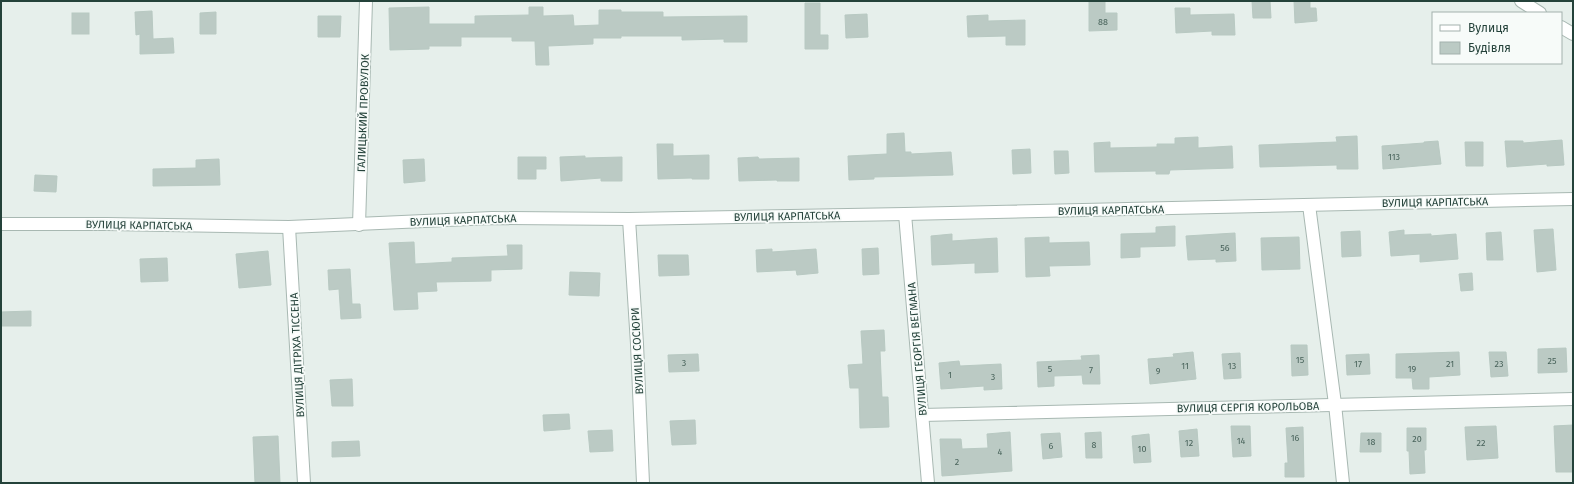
<svg xmlns="http://www.w3.org/2000/svg" width="1574" height="484" font-family="'Fira Sans',sans-serif">
	<rect width="100%" height="100%" fill="#e6efeb"/>
	<g fill="#bbcac4" stroke="#b8c9c2">
		<polygon points="1089,1 1105,1 1105,13 1117,13 1117,30 1089,31"/>
		<polygon points="1252,1 1270,1 1271,18 1253,18"/>
		<polygon points="1294,1 1310,1 1310,8 1316,8 1317,21 1295,23"/>
		<polygon points="805,3 820,3 820,35 828,35 828,49 805,49"/>
		<polygon points="429,7 429,24 475,24 475,16 529,15 529,7 543,7 543,16 573,15 574,26 599,25 599,10 621,10 621,12 663,12 663,17 747,16 747,42 724,42 724,39 682,40 682,36 621,36 621,38 593,38 593,44 548,46 549,65 536,65 535,41 512,41 512,37 461,37 461,46 429,46 429,49 390,50 389,8"/>
		<polygon points="1175,8 1190,8 1190,15 1234,14 1235,35 1212,35 1212,31 1176,33"/>
		<polygon points="152,11 153,39 173,38 174,53 140,54 140,34 136,35 135,12"/>
		<polygon points="216,12 216,34 200,34 200,13"/>
		<rect x="72" y="13" width="17" height="21"/>
		<polygon points="867,14 868,37 846,38 845,15"/>
		<polygon points="988,15 988,21 1025,20 1025,45 1006,45 1006,36 968,37 967,16"/>
		<polygon points="318,16 341,16 340,37 318,37"/>
		<polygon points="904,133 905,152 911,152 911,154 951,152 953,175 874,177 874,179 849,180 848,156 887,154 887,134"/>
		<polygon points="1357,136 1358,169 1337,169 1337,165 1260,167 1259,145 1337,142 1336,137"/>
		<polygon points="1198,137 1198,148 1232,146 1233,168 1170,170 1169,174 1156,174 1156,171 1095,172 1094,143 1110,142 1110,148 1157,147 1157,144 1175,144 1175,138"/>
		<polygon points="1562,140 1564,165 1547,166 1547,164 1507,167 1505,141 1523,141 1523,143"/>
		<polygon points="1438,141 1441,164 1383,169 1382,146 1424,143 1424,142"/>
		<polygon points="1465,142 1483,142 1483,166 1466,166"/>
		<polygon points="657,144 673,144 673,156 709,155 709,179 692,179 692,178 658,179"/>
		<polygon points="1030,149 1031,173 1013,174 1012,150"/>
		<polygon points="1054,151 1068,151 1069,173 1055,174"/>
		<polygon points="585,156 585,158 622,157 622,181 601,181 601,178 561,181 560,157"/>
		<polygon points="518,157 546,157 546,169 536,169 536,179 518,179"/>
		<polygon points="758,157 759,159 799,158 799,181 777,181 777,180 739,181 738,158"/>
		<polygon points="219,159 220,185 153,186 153,169 196,168 196,160"/>
		<polygon points="424,159 425,181 404,183 403,160"/>
		<polygon points="35,175 57,176 56,192 34,191"/>
		<polygon points="1175,226 1175,246 1140,247 1140,257 1121,258 1121,234 1156,233 1156,227"/>
		<polygon points="1553,229 1556,270 1537,272 1534,230"/>
		<polygon points="1404,230 1404,235 1431,234 1431,236 1456,234 1458,259 1420,262 1420,254 1391,256 1389,232"/>
		<polygon points="1360,231 1361,256 1342,257 1341,232"/>
		<polygon points="1501,232 1503,260 1487,260 1486,233"/>
		<polygon points="1235,233 1236,261 1216,262 1216,259 1188,260 1186,236"/>
		<polygon points="952,234 952,241 997,238 998,272 975,273 975,263 932,265 931,236"/>
		<polygon points="1049,237 1049,243 1089,242 1090,265 1049,266 1050,276 1026,277 1025,238"/>
		<polygon points="1299,237 1300,269 1262,270 1261,238"/>
		<polygon points="414,242 415,264 452,262 452,258 508,256 507,245 522,245 522,269 491,270 491,281 436,282 437,291 417,292 418,309 394,310 389,243"/>
		<polygon points="878,248 879,274 863,275 862,249"/>
		<polygon points="772,249 772,252 816,249 818,273 797,275 796,270 757,272 756,250"/>
		<polygon points="268,251 271,285 239,288 236,254"/>
		<polygon points="658,255 688,255 689,275 659,276"/>
		<polygon points="167,258 168,281 141,282 140,259"/>
		<polygon points="350,269 352,304 360,304 361,318 341,319 339,289 329,290 328,270"/>
		<polygon points="570,272 600,273 599,296 569,295"/>
		<polygon points="1472,273 1473,290 1461,291 1459,274"/>
		<polygon points="31,311 31,326 2,326 1,312"/>
		<polygon points="884,330 885,351 880,351 882,397 888,397 889,427 860,428 859,388 850,388 848,365 863,364 861,331"/>
		<polygon points="1291,345 1307,345 1308,375 1292,376"/>
		<polygon points="1566,348 1567,372 1538,373 1538,349"/>
		<polygon points="1193,352 1196,379 1150,384 1148,359 1174,357 1173,354"/>
		<polygon points="1459,352 1460,375 1429,377 1429,389 1413,389 1412,378 1396,378 1396,354"/>
		<polygon points="1489,352 1506,352 1508,376 1491,377"/>
		<polygon points="1240,353 1241,378 1224,379 1222,354"/>
		<polygon points="698,354 699,371 669,372 668,355"/>
		<polygon points="1369,354 1370,374 1347,375 1346,355"/>
		<polygon points="1099,355 1100,384 1083,384 1082,375 1054,376 1054,386 1038,387 1037,362 1082,360 1081,356"/>
		<polygon points="959,361 960,366 1001,364 1002,389 984,390 984,386 941,389 939,363"/>
		<polygon points="352,379 353,406 332,406 330,380"/>
		<polygon points="569,414 570,429 544,431 543,415"/>
		<polygon points="695,420 696,444 672,445 670,421"/>
		<polygon points="1573,425 1573,472 1556,472 1554,426"/>
		<polygon points="1231,426 1250,426 1251,456 1233,457"/>
		<polygon points="1496,426 1498,458 1467,460 1465,427"/>
		<polygon points="1303,427 1304,477 1285,477 1285,463 1288,463 1286,428"/>
		<polygon points="1407,428 1426,428 1426,450 1424,450 1425,473 1410,474 1409,451 1407,451"/>
		<polygon points="1197,429 1199,456 1181,457 1179,431"/>
		<polygon points="612,430 613,451 590,452 588,431"/>
		<polygon points="1010,432 1012,471 942,476 940,439 961,439 962,449 988,448 987,434"/>
		<polygon points="1101,432 1102,458 1086,458 1085,433"/>
		<polygon points="1060,433 1062,457 1043,459 1041,434"/>
		<polygon points="1361,433 1381,433 1381,452 1360,452"/>
		<polygon points="1149,434 1151,462 1134,463 1132,436"/>
		<polygon points="278,436 280,483 255,483 253,437"/>
		<polygon points="359,441 360,456 332,457 332,442"/>
	</g>
	<g fill="none" stroke-linecap="round" stroke-linejoin="round">
		<defs>
			<g id="minor">
				<polyline points="1521,1 1540,13"/>
				<polyline points="1561,27 1573,34"/>
				<polyline points="1309,205 1335,404 1343,483"/>
				<polyline points="905,214 928,483"/>
				<polyline points="629,219 637,344 643,483"/>
				<polyline points="1,224 107,224 289,227 492,218 629,219 905,214 1573,199"/>
				<polyline points="359,225 366,1"/>
				<polyline points="289,227 304,483"/>
				<polyline points="922,415 1573,399"/>
			</g>
		</defs>
		<use href="#minor" stroke="#a8b8b2" stroke-width="14"/>
		<use href="#minor" stroke="#fff" stroke-width="12"/>
	</g>
	<g text-anchor="middle" stroke-width="3.5" stroke-linejoin="round" paint-order="stroke">
		<g font-size="9" fill="#4a645c">
			<text x="1103" y="25">88</text>
			<text x="1394" y="160">113</text>
			<text x="1225" y="251">56</text>
			<text x="1300" y="363">15</text>
			<text x="1552" y="364">25</text>
			<text x="684" y="366">3</text>
			<text x="1358" y="367">17</text>
			<text x="1450" y="367">21</text>
			<text x="1499" y="367">23</text>
			<text x="1185" y="369">11</text>
			<text x="1232" y="369">13</text>
			<text x="1050" y="372">5</text>
			<text x="1412" y="372">19</text>
			<text x="1091" y="373">7</text>
			<text x="1158" y="374">9</text>
			<text x="950" y="378">1</text>
			<text x="993" y="380">3</text>
			<text x="1295" y="441">16</text>
			<text x="1417" y="442">20</text>
			<text x="1241" y="444">14</text>
			<text x="1371" y="445">18</text>
			<text x="1189" y="446">12</text>
			<text x="1481" y="446">22</text>
			<text x="1094" y="448">8</text>
			<text x="1051" y="449">6</text>
			<text x="1142" y="452">10</text>
			<text x="1000" y="455">4</text>
			<text x="957" y="465">2</text>
		</g>
		<g font-size="11" fill="#24423a" stroke="#f7fbf9">
			<text transform="translate(363 113) rotate(-88)" y="4">ГАЛИЦЬКИЙ ПРОВУЛОК</text>
			<text transform="translate(1435 202) rotate(-1)" y="4">ВУЛИЦЯ КАРПАТСЬКА</text>
			<text transform="translate(1111 210) rotate(-1)" y="4">ВУЛИЦЯ КАРПАТСЬКА</text>
			<text transform="translate(787 216) rotate(-1)" y="4">ВУЛИЦЯ КАРПАТСЬКА</text>
			<text transform="translate(463 220) rotate(-2)" y="4">ВУЛИЦЯ КАРПАТСЬКА</text>
			<text transform="translate(139 225) rotate(1)" y="4">ВУЛИЦЯ КАРПАТСЬКА</text>
			<text transform="translate(917 349) rotate(-95)" y="4">ВУЛИЦЯ ГЕОРГІЯ ВЕГМАНА</text>
			<text transform="translate(637 351) rotate(-93)" y="4">ВУЛИЦЯ СОСЮРИ</text>
			<text transform="translate(297 355) rotate(-93)" y="4">ВУЛИЦЯ ДІТРІХА ТІССЕНА</text>
			<text transform="translate(1248 407) rotate(-1)" y="4">ВУЛИЦЯ СЕРГІЯ КОРОЛЬОВА</text>
		</g>
	</g>
	<rect width="1574" height="484" fill="none" stroke="#24423a" stroke-width="4"/>
	<rect x="1432" y="12" width="130" height="52" fill="#f7fbf9" stroke="#a3b1ad"/>
	<rect x="1440" y="25" width="20" height="6" fill="#ffffff" stroke="#a3b1ad"/>
	<text x="1468" y="32" font-size="12" fill="#24423a">Вулиця</text>
	<rect x="1440" y="42" width="20" height="12" fill="#bbcac4" stroke="#a3b1ad"/>
	<text x="1468" y="52" font-size="12" fill="#24423a">Будівля</text>
</svg>
